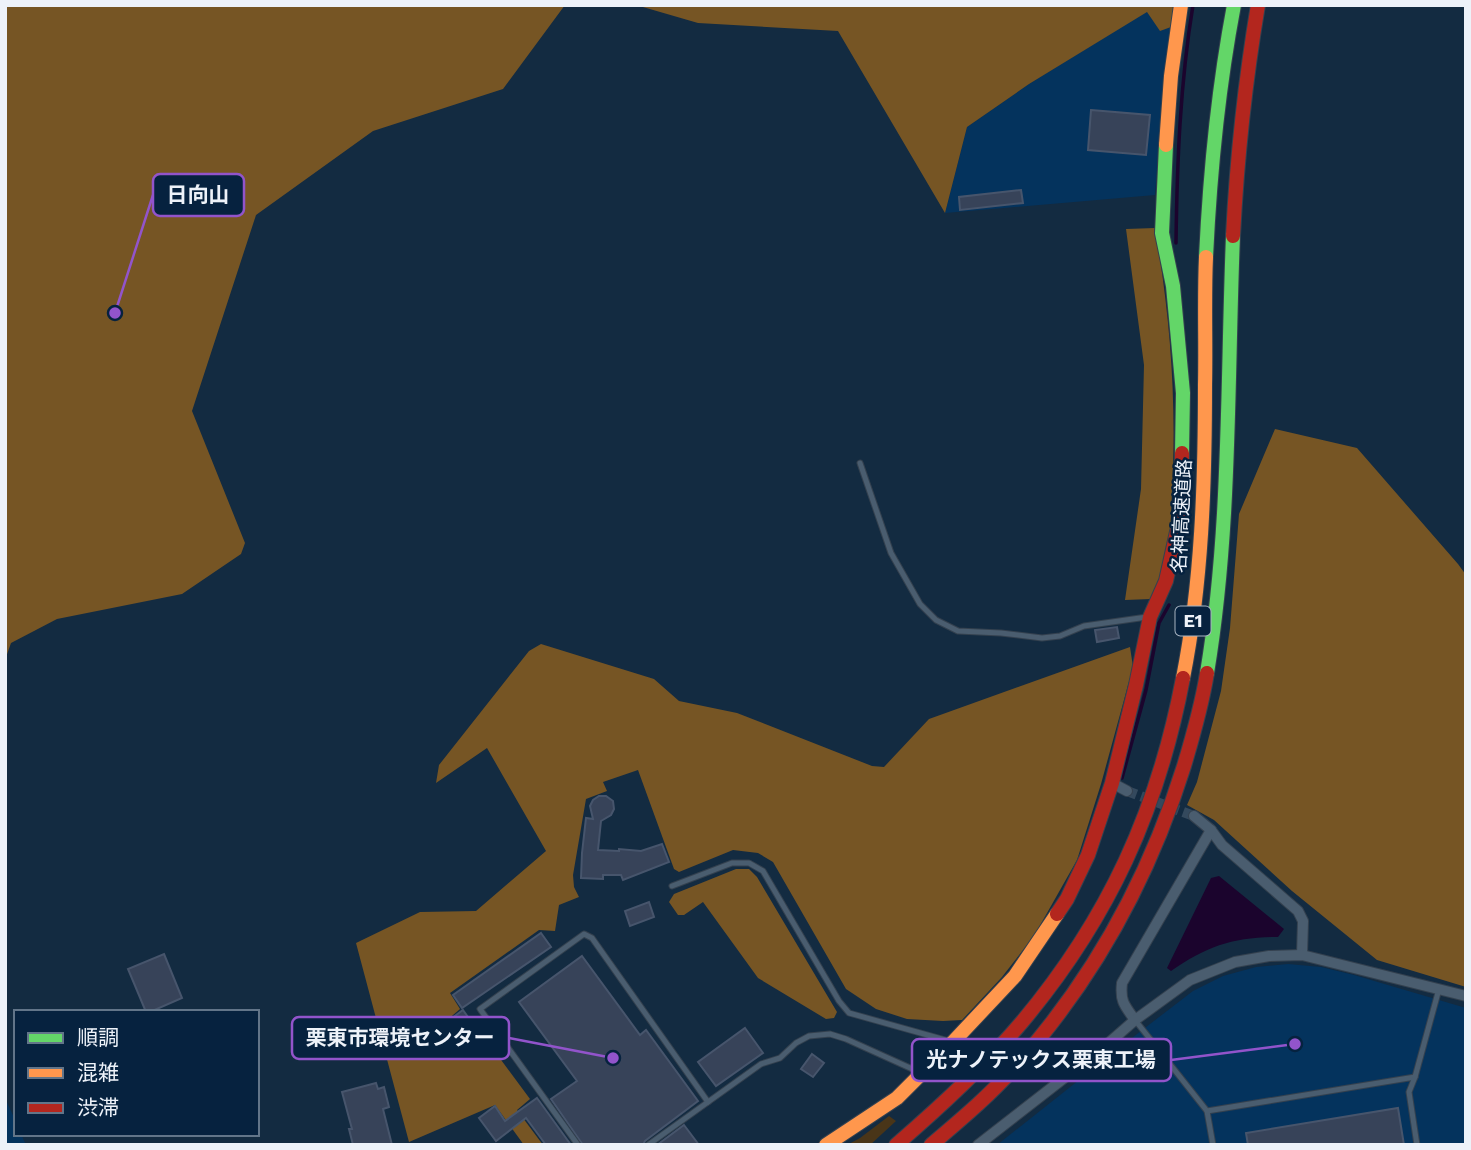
<svg xmlns="http://www.w3.org/2000/svg" width="1471" height="1150" font-family="'Work Sans','Noto Sans JP',sans-serif">
	<rect width="100%" height="100%" fill="#132b41"/>
	<g fill="#04335d">
		<polygon points="1147,11 1160,30 1171,27 1165,70 1155,195 945,213 967,127 1029,84"/>
		<polygon points="1288,964 1321,967 1354,975 1466,1008 1466,1145 997,1145 1137,1034 1193,991 1223,976 1256,967"/>
		<polygon points="5,1098 16,1122 16,1134 21,1134 26,1145 5,1145"/>
	</g>
	<polygon fill="#493518" points="889,1116 896,1121 870,1145 847,1145 860,1138"/>
	<g fill="#765524">
		<polygon points="5,5 565,5 503,89 373,131 256,215 192,411 245,543 241,554 182,594 57,619 11,643 5,660"/>
		<polygon points="636,5 1174,5 1171,27 1160,31 1147,12 1029,84 967,127 945,213 838,31 698,23"/>
		<path d="M 1155,228 C 1170,314 1177,402 1172,489 C 1171,514 1171,540 1164,564 C 1161,576 1155,587 1151,599 L 1125,600 L 1141,489 L 1144,365 L 1126,229 Z"/>
		<polygon points="1275,429 1357,448 1458,564 1466,575 1466,987 1377,960 1292,891 1214,820 1187,805 1197,782 1221,691 1230,628 1239,514"/>
		<polygon points="541,644 654,679 679,701 737,713 872,766 884,767 929,719 1130,647 1133,667 1101,784 1077,860 1034,936 1002,977 962,1020 943,1021 907,1019 876,1009 846,989 773,862 758,853 733,850 679,872 674,869 638,770 603,782 607,791 586,799 573,875 574,887 579,897 559,905 555,931 539,930 450,993 460,1009 446,1021 473,1056 490,1045 530,1099 517,1110 543,1145 524,1145 495,1105 409,1142 356,943 420,912 476,911 546,851 487,748 436,783 439,765 529,651"/>
		<polygon points="736,869 749,869 757,877 837,1012 834,1018 826,1019 758,978 703,902 684,915 678,915 669,902 674,894"/>
	</g>
	<path fill="#1b042d" d="M 1219,876 L 1284,929 L 1278,937 C 1234,937 1207,946 1171,971 L 1167,968 L 1211,878 Z"/>
	<g fill="none" stroke-linecap="round" stroke-linejoin="round">
		<g stroke="#1b042d" stroke-width="3.5">
			<path d="M 1176,243 C 1177,164 1180,84 1193,5"/>
			<polyline points="1122,778 1146,690 1159,623 1169,605"/>
		</g>
	</g>
	<g fill="#374359" stroke="#47556c" stroke-width="2">
		<polygon points="1091,110 1150,115 1146,155 1088,150"/>
		<polygon points="1021,190 1023,203 960,210 959,197"/>
		<polygon points="1117,627 1119,638 1097,642 1095,630"/>
		<polygon points="599,796 606,796 613,801 614,809 611,815 601,821 598,850 619,851 619,849 641,851 662,844 669,862 623,880 621,875 603,875 603,879 581,878 582,853 586,818 593,819 590,806 593,800"/>
		<polygon points="649,902 654,917 630,926 625,911"/>
		<polygon points="541,933 551,947 462,1008 453,995"/>
		<polygon points="164,954 182,998 150,1012 146,1012 128,969"/>
		<polygon points="582,956 640,1035 646,1030 698,1101 645,1141 643,1145 583,1145 551,1099 577,1081 519,1002"/>
		<polygon points="463,1010 487,1044 473,1054 448,1021"/>
		<polygon points="745,1028 763,1053 716,1086 698,1062"/>
		<polygon points="812,1054 824,1063 813,1077 801,1069"/>
		<polygon points="376,1083 378,1089 384,1087 389,1107 383,1109 392,1145 353,1145 349,1129 352,1129 342,1092"/>
		<polygon points="537,1098 571,1145 546,1145 526,1118 496,1141 479,1118 495,1106 505,1121"/>
		<polygon points="1398,1108 1404,1145 1248,1145 1246,1133"/>
		<polygon points="684,1125 699,1145 657,1145"/>
	</g>
	<g fill="none" stroke-linecap="round" stroke-linejoin="round">
		<polyline stroke="#34495d" stroke-width="10" stroke-dasharray="10 5" stroke-linecap="butt" points="1127,791 1194,816"/>
		<defs>
			<g id="lane">
				<polyline points="860,463 891,553 920,604 936,620 958,631 1001,633 1042,638 1060,636 1084,626 1147,617"/>
				<polyline points="672,886 732,863 749,863 763,871 839,1001 849,1013 949,1041"/>
				<polyline points="1135,1020 1207,1111 1213,1145"/>
				<polyline points="1207,1111 1415,1077"/>
				<polyline points="578,1145 480,1009 584,934 592,938 708,1102"/>
				<polyline points="648,1145 761,1064 780,1058 796,1043 809,1036 830,1034 846,1039 919,1072"/>
				<polyline points="1417,1145 1409,1092 1415,1077 1439,989"/>
			</g>
			<g id="street">
				<polyline points="1112,783 1127,791"/>
				<polyline points="1211,830 1222,845 1298,911 1303,921 1302,955"/>
				<path d="M 1135,1020 C 1124,1005 1120,1001 1122,983 L 1211,830 L 1194,816"/>
				<polyline points="978,1145 1104,1047 1135,1020 1190,980 1235,962 1269,956 1302,955 1466,996"/>
			</g>
			<g id="fast">
				<polyline points="1166,145 1162,233 1173,286 1183,393 1182,453"/>
				<path d="M 1206,257 C 1210,172 1218,89 1234,5"/>
				<path d="M 1207,673 C 1231,529 1227,382 1233,236"/>
			</g>
			<g id="slow">
				<polyline points="1166,145 1171,76 1181,5"/>
				<path d="M 1183,678 C 1202,582 1205,483 1205,385 C 1206,343 1204,300 1206,257"/>
				<polyline points="826,1145 897,1098 953,1042 1015,976 1057,914"/>
			</g>
			<g id="jam">
				<path d="M 1233,236 C 1237,158 1245,82 1258,5"/>
				<polyline points="1057,914 1067,899 1088,855 1112,783 1136,685 1150,617 1166,581 1181,514 1182,453"/>
				<path d="M 896,1145 C 940,1107 984,1067 1022,1022 C 1109,918 1158,810 1183,678"/>
				<path d="M 931,1145 C 959,1121 988,1097 1013,1069 C 1092,982 1149,878 1184,766 C 1193,736 1202,704 1207,673"/>
			</g>
		</defs>
		<use href="#lane" stroke="#34414f" stroke-width="7"/>
		<use href="#street" stroke="#34414f" stroke-width="12"/>
		<use href="#fast" stroke="#34414f" stroke-width="16"/>
		<use href="#slow" stroke="#34414f" stroke-width="16"/>
		<use href="#jam" stroke="#34414f" stroke-width="16"/>
		<use href="#lane" stroke="#4a5d6f" stroke-width="5"/>
		<use href="#street" stroke="#4a5d6f" stroke-width="10"/>
		<use href="#fast" stroke="#63d668" stroke-width="14"/>
		<use href="#slow" stroke="#ff974d" stroke-width="14"/>
		<use href="#jam" stroke="#b3261e" stroke-width="14"/>
	</g>
	<g text-anchor="middle" stroke-width="5" stroke-linejoin="round" paint-order="stroke">
		<rect fill="#06223f" stroke="#a8b4c1" stroke-width="2" x="1175.5" y="606.5" width="35" height="29" rx="5"/>
		<g font-size="18" font-weight="bold" fill="#edf2f9">
			<text x="1193" y="627">E1</text>
		</g>
		<g font-size="19" fill="#edf2f9" stroke="#06223f">
			<text transform="translate(1181 516) rotate(-87)" y="7">名神高速道路</text>
		</g>
	</g>
	<path fill="none" stroke="#9254cb" stroke-width="2.5" d="M115 313L153 195M613 1058L509 1038M1295 1044L1171 1060"/>
	<g fill="#9254cb" stroke="#06223f" stroke-width="2.5">
		<circle cx="115" cy="313" r="7"/>
		<circle cx="613" cy="1058" r="7"/>
		<circle cx="1295" cy="1044" r="7"/>
	</g>
	<g fill="#06223f" stroke="#9254cb" stroke-width="2.5">
		<rect x="153" y="174" width="91" height="42" rx="7"/>
		<rect x="292" y="1017" width="217" height="42" rx="7"/>
		<rect x="912" y="1039" width="259" height="42" rx="7"/>
	</g>
	<g font-size="21" text-anchor="middle" font-weight="bold" fill="#edf2f9">
		<text x="198" y="202">日向山</text>
		<text x="400" y="1045">栗東市環境センター</text>
		<text x="1041" y="1067">光ナノテックス栗東工場</text>
	</g>
	<rect width="1471" height="1150" fill="none" stroke="#edf2f9" stroke-width="14"/>
	<rect x="14" y="1010" width="245" height="126" fill="#06223f" stroke="#627589" stroke-width="2"/>
	<rect x="28" y="1033" width="35" height="10" fill="#63d668" stroke="#627589" stroke-width="2"/>
	<text x="77" y="1045" font-size="21" fill="#edf2f9">順調</text>
	<rect x="28" y="1068" width="35" height="10" fill="#ff974d" stroke="#627589" stroke-width="2"/>
	<text x="77" y="1080" font-size="21" fill="#edf2f9">混雑</text>
	<rect x="28" y="1103" width="35" height="10" fill="#b3261e" stroke="#627589" stroke-width="2"/>
	<text x="77" y="1115" font-size="21" fill="#edf2f9">渋滞</text>
</svg>
